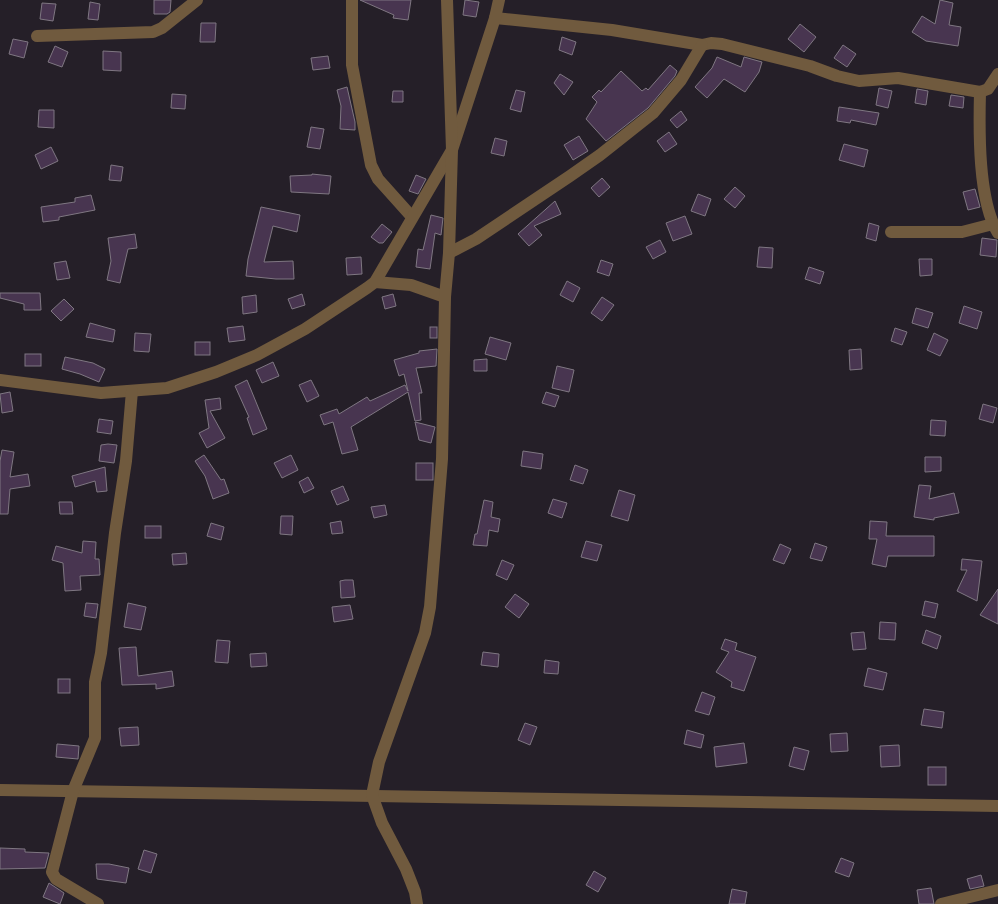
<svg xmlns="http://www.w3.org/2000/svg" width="998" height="904" font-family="Rubik,sans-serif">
	<rect width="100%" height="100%" fill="#251f28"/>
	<g fill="#483550" stroke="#7f7782">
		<polygon points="154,0 171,0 170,12 167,14 154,14"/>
		<polygon points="360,0 411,0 408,20 393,18 394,15"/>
		<polygon points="465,0 479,2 476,17 463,15"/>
		<polygon points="940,0 953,3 949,25 961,27 958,46 926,41 912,32 922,16 935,24"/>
		<polygon points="90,2 100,4 98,20 88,19"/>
		<polygon points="42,3 56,4 53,21 40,19"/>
		<polygon points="201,23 216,23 215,42 200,42"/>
		<polygon points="800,24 816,37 804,52 788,39"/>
		<polygon points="562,37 576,42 572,55 559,50"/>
		<polygon points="13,39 28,42 24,58 9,54"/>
		<polygon points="843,45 856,54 847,67 834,58"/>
		<polygon points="55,46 68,52 62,67 48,62"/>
		<polygon points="103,51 121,52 121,71 103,70"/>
		<polygon points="328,56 330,68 313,70 311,58"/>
		<polygon points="717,57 741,67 744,57 762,62 759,72 745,92 724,79 707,98 695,87 712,68"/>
		<polygon points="670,65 677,71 675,76 648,108 606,141 586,119 597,102 592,97 599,90 601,92 621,71 642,91 646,88 648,90"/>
		<polygon points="560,74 573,82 564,95 554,83"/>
		<polygon points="347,87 355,122 355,130 340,129 341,106 337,90"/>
		<polygon points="879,88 892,91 888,108 876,105"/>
		<polygon points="917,89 928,91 926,105 915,103"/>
		<polygon points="516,90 525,92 521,112 510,109"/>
		<polygon points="393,91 403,91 403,102 392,102"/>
		<polygon points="172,94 186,95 185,109 171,108"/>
		<polygon points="951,95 964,97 963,108 949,106"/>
		<polygon points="839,107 879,113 876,125 851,120 850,123 837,121"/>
		<polygon points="39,110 54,110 54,128 38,127"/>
		<polygon points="681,111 687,120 677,128 670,120"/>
		<polygon points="311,127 324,129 320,149 307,147"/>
		<polygon points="669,132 677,144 665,152 657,141"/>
		<polygon points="579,136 588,151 573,160 564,145"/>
		<polygon points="495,138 507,141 504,156 491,153"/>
		<polygon points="844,144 868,150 864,167 839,160"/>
		<polygon points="51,147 58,161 41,169 35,155"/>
		<polygon points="111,165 123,167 121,181 109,180"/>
		<polygon points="312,174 331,176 329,194 291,192 290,176 312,175"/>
		<polygon points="416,175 426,179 418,194 409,191"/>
		<polygon points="602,178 610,187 599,197 591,188"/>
		<polygon points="735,187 745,196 735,208 724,199"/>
		<polygon points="975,189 980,207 968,210 963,192"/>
		<polygon points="698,194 711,199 705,216 691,211"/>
		<polygon points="91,195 95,210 59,217 59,220 43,222 41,207 75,202 75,198"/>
		<polygon points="555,201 561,214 534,226 542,235 529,246 518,234"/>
		<polygon points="261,207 300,215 297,232 273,226 264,262 293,261 294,279 276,279 246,276 248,259"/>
		<polygon points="431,215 443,218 441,235 435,233 430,269 416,267 418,249 423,250"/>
		<polygon points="685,216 692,234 673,241 666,223"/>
		<polygon points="869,223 879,226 876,241 866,238"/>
		<polygon points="382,224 392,232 383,243 379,243 371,237"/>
		<polygon points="135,234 137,248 128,249 120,283 107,280 111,261 108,238"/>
		<polygon points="982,238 997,240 996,257 980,255"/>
		<polygon points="660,240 666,252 653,259 646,247"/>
		<polygon points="759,247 773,248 772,268 757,267"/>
		<polygon points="361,257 362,274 347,275 346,258"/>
		<polygon points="919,259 932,259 932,275 920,276"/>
		<polygon points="601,260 613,264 609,276 597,272"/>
		<polygon points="66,261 70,278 57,280 54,263"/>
		<polygon points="809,267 824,272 820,284 805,279"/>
		<polygon points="567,281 580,288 573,302 560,295"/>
		<polygon points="0,293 40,293 41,310 24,310 24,304 0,298"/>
		<polygon points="302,294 305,305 292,309 288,299"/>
		<polygon points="393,294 396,306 385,309 382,297"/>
		<polygon points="256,295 257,312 243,314 242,297"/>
		<polygon points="602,297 614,305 602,321 591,313"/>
		<polygon points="64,299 74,309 61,321 51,311"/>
		<polygon points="964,306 982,312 977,329 959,323"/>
		<polygon points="916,308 933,313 928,328 912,323"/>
		<polygon points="90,323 115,330 113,342 86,337"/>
		<polygon points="243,326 245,340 229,342 227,328"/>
		<rect x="430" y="327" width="7" height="11"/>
		<polygon points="895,328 907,332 902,345 891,341"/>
		<polygon points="135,333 151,334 149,352 134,351"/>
		<polygon points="934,333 948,340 940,356 927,350"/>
		<polygon points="490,337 511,343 506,360 485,354"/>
		<rect x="195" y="342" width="15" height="13"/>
		<polygon points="437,349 436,366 416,368 422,393 419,393 421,420 415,421 408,392 351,427 358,450 342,454 333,422 324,425 320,415 337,409 339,414 367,397 370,401 405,385 408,391 404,374 399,376 394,360 419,353 419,351"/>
		<polygon points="861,349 862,369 850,370 849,350"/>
		<rect x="25" y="354" width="16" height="12"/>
		<polygon points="65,357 93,363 105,369 99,382 80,374 62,369"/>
		<polygon points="487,359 487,371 474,371 474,360"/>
		<polygon points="273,362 279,376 262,383 256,370"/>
		<polygon points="557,366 574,370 569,392 552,388"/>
		<polygon points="247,380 267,429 253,435 247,418 249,417 235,386"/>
		<polygon points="311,380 319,396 307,402 299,385"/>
		<polygon points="10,392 13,411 2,413 0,394"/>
		<polygon points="546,392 559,396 555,407 542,403"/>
		<polygon points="220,398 221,409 210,411 225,438 207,448 199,433 209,428 205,400"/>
		<polygon points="983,404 997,408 993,423 979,419"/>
		<polygon points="99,419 113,421 111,434 97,432"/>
		<polygon points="931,420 946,421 945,436 930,435"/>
		<polygon points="415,422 435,427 431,443 419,440"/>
		<polygon points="108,444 117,445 114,463 99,461 101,445"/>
		<polygon points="2,450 14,452 10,477 28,474 30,486 10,489 8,514 0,514 0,461"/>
		<polygon points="523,451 543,454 541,469 521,466"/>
		<polygon points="204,455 221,480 224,479 229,493 213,499 205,476 195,461"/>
		<polygon points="291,455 298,470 282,478 274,463"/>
		<polygon points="925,457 941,457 941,471 925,472"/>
		<rect x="416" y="463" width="17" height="17"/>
		<polygon points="575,465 588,470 583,484 570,480"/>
		<polygon points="105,467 107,491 97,492 95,481 75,487 72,476"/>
		<polygon points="308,477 314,488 304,493 299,482"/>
		<polygon points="919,485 931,486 929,499 954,493 959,513 934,518 934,520 914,517"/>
		<polygon points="343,486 349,500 337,505 331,491"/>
		<polygon points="619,490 635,495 628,521 611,516"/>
		<polygon points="553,499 567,503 562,518 548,513"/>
		<polygon points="484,500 493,502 491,517 500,519 498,532 489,530 487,546 473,545 475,534 477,534"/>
		<polygon points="59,502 72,502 73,514 60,514"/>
		<polygon points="385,505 387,515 374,518 371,507"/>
		<polygon points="281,516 293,516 292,535 280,534"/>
		<polygon points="341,521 343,533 332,534 330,523"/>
		<polygon points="870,521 887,522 886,536 934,536 934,556 888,556 886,567 872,564 877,539 869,539"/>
		<polygon points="211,523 224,527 221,540 207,536"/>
		<rect x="145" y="526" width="16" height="12"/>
		<polygon points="83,541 96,542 95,559 99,559 100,575 80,576 81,590 65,591 63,563 52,560 56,546 82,553"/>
		<polygon points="586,541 602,545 597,561 581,557"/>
		<polygon points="815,543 827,547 822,561 810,558"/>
		<polygon points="780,544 791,549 784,564 773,560"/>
		<polygon points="186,553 187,564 173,565 172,554"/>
		<polygon points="962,559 982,561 977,601 957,591 967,570 961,570"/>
		<polygon points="502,560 514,565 507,580 496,575"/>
		<polygon points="345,580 353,580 355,597 341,598 340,581"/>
		<polygon points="998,589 998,624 980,615"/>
		<polygon points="515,594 529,604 519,618 505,607"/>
		<polygon points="925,601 938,604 935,618 922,615"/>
		<polygon points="86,603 98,604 96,618 84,616"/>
		<polygon points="128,603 146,607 141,630 124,627"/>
		<polygon points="350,605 353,619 334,622 332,607"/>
		<polygon points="880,622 896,623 895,640 879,639"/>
		<polygon points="926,630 941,636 937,649 922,643"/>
		<polygon points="864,632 866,649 853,650 851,633"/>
		<polygon points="725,639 737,643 735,650 756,657 744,691 731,687 732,682 716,672 729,652 721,649"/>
		<polygon points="217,640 230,641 228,663 215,662"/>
		<polygon points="136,647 138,676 172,671 174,686 156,689 156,684 122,685 119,648"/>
		<polygon points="483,652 499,654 498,667 481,665"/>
		<polygon points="266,653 267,666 251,667 250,654"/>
		<polygon points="545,660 559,662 558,674 544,673"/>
		<polygon points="868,668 887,673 883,690 864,686"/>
		<rect x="58" y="679" width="12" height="14"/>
		<polygon points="702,692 715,697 709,715 695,711"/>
		<polygon points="924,709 944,712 942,728 921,725"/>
		<polygon points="525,723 537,727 530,745 518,740"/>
		<polygon points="138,727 139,745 121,746 119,728"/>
		<polygon points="687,730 704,735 701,748 684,744"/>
		<polygon points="847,733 848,751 831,752 830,734"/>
		<polygon points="744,743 747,763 716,767 714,747"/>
		<polygon points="57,744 79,746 78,759 56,757"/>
		<polygon points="899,745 900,766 881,767 880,746"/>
		<polygon points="794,747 809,751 804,770 789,766"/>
		<rect x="928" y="767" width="18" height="18"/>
		<polygon points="0,848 25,849 25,852 49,853 45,868 0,869"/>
		<polygon points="144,850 157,854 151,873 138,869"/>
		<polygon points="841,858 854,863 849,877 835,872"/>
		<polygon points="96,864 109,864 129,868 126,883 97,879"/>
		<polygon points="594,871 606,878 598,892 586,885"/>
		<polygon points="981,875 984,886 970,889 967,879"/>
		<polygon points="49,883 64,893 60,904 43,897"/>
		<polygon points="931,888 934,904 919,904 917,890"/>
		<polygon points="732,889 747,892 745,904 729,904"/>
	</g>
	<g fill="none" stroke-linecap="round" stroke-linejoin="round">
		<g stroke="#705a3e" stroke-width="12">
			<polyline points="352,0 352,65 371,165 378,179 412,217"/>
			<polyline points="495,18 612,30 702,45 711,43 722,44 810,66 837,76 859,81 898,78 980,92 988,89 998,74"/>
			<polyline points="37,36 153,32 162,28 197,0"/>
			<path d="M 980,92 C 979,130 978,201 998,233"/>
			<polyline points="891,232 962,232 993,224"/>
			<polyline points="449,253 476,239 570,176 600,155 653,113 681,80 702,45"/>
			<polyline points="375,282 411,285 445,297"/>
			<polyline points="0,380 101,393 167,388 216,372 257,355 305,329 367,288 375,282 452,150 495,18 499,0"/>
			<polyline points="0,790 998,806"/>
			<polyline points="98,904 56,879 52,872 73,791 95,738 95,682 101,653 115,533 126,461 132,391"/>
			<polyline points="417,904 415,892 406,869 382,823 372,795 379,762 425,633 430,607 442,459 445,297 449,253 452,150 447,0"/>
			<polyline points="941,904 998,890"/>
		</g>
	</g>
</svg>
